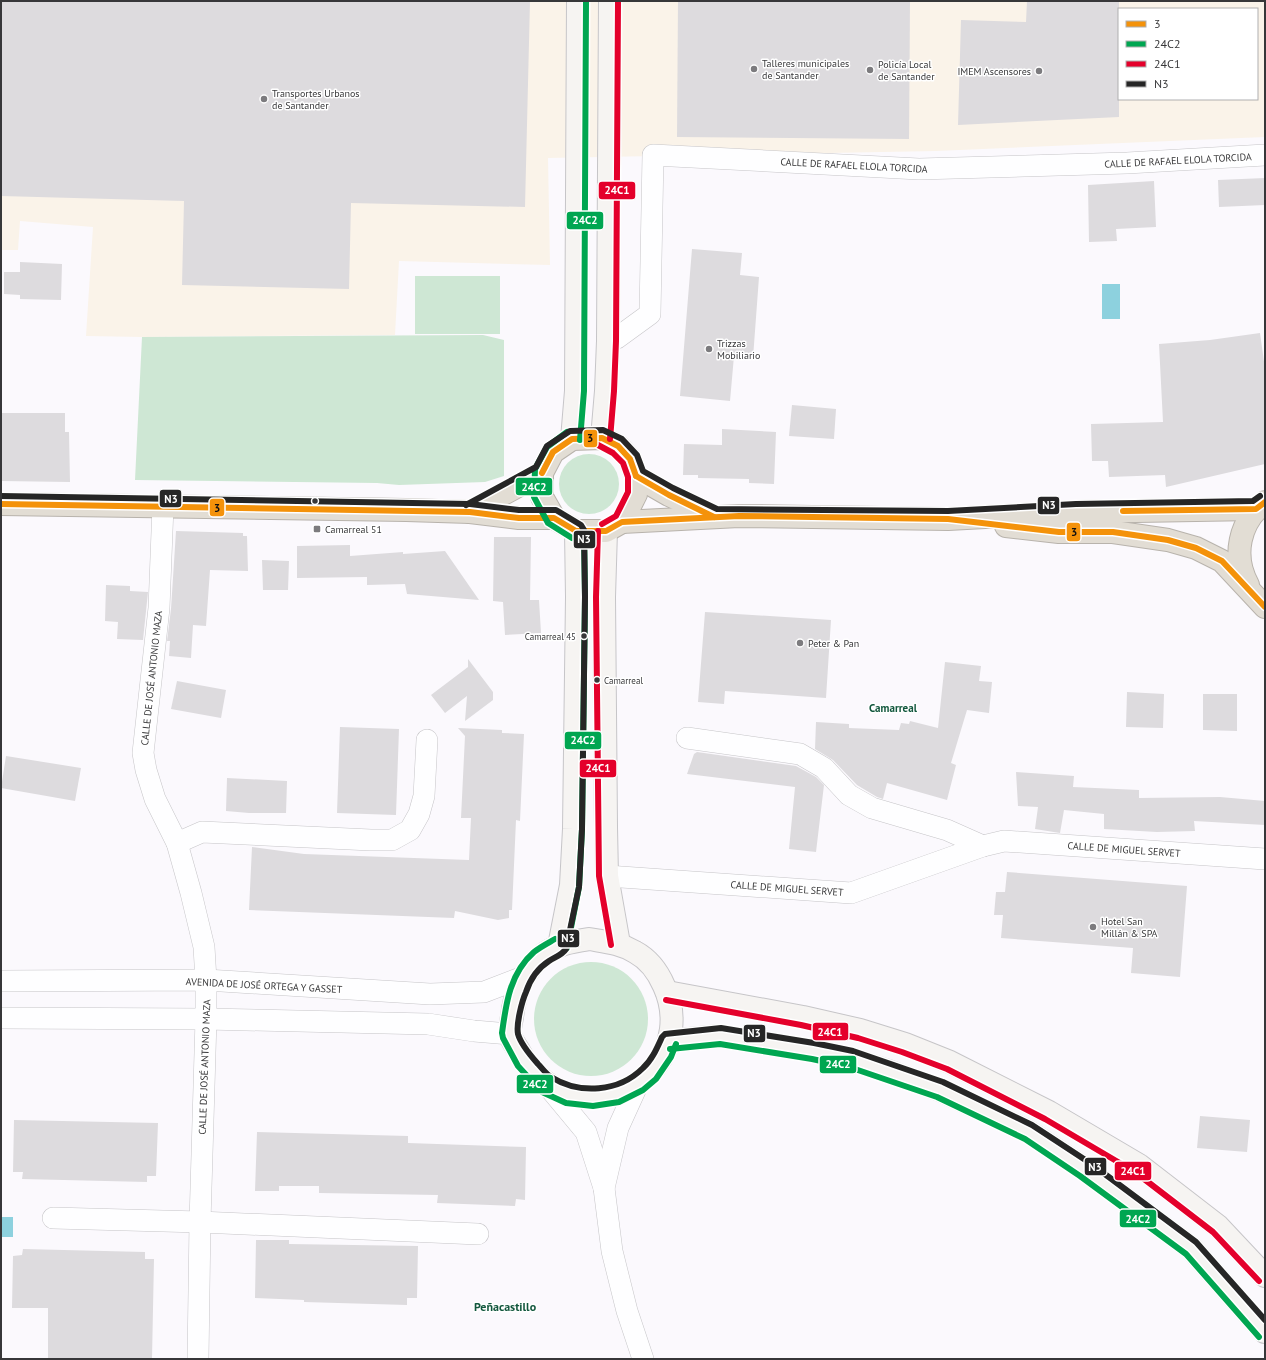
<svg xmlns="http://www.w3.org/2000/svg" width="1266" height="1360" font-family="'PT Sans',sans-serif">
	<rect width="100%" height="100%" fill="#fbf9fd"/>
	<path fill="#faf3e9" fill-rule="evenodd" d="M 1,1 L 1265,1 L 1265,137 L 936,151 L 548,158 L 550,265 L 399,261 L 395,335 L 142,337 L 86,336 L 93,227 L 20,221 L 18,250 L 1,250 ZM 1119,9 L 1257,9 L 1257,99 L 1119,99 Z"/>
	<g fill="#cee7d4">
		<rect x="415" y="276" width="85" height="58"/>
		<polygon points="483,335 504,340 504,476 485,482 399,485 377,483 135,480 142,337"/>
		<circle cx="589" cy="484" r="30"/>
		<circle cx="591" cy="1019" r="57"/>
	</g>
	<g fill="#8dd1de">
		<rect x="1102" y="284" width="18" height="35"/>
		<rect x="1" y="1217" width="12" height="20"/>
	</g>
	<g fill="#dddbde">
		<polygon points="1,1 530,1 525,207 351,203 349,289 182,285 184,201 1,196"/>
		<polygon points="678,1 910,1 909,139 677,137"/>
		<polygon points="1027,1 1119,1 1119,117 958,125 961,20 1026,22"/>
		<polygon points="1265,178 1265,205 1219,207 1218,180"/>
		<polygon points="1154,181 1156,227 1116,229 1117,241 1089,242 1088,185"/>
		<polygon points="692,249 742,253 740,275 759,277 753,358 734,356 730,401 680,396"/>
		<polygon points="20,262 62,264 61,300 20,299 20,295 4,294 4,272 20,272"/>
		<polygon points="1260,333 1265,369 1265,464 1166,487 1165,475 1109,477 1108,461 1092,461 1091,424 1163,422 1159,344 1210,340"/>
		<polygon points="792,405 836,409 834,439 789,436"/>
		<polygon points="1,413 65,413 65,432 69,432 70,482 1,481"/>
		<polygon points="722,429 776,432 774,484 749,483 749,479 698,478 698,475 683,475 684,444 722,445"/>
		<polygon points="176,531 243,533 243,536 247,536 248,571 210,570 206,626 193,625 191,658 169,656 170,641 167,641 171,609"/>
		<polygon points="494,537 531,537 530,600 539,600 541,633 505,635 503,602 493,601"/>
		<polygon points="350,545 350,556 403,552 403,554 445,551 479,600 407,594 405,584 367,585 367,577 297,578 297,546"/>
		<polygon points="262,560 289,561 288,590 263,590"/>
		<polygon points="106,585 130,586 130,591 148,592 143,640 117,639 118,622 105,621"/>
		<polygon points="705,612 831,620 826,698 725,691 724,704 698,702"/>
		<polygon points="468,659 493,692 493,700 465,721 467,696 445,713 431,695 468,667"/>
		<polygon points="945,662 981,666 979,681 992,682 989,713 967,710 951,763 956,765 947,800 887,783 883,799 877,797 857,785 833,760 815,749 816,722 849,724 849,728 899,730 901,723 909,724 910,721 938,728"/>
		<polygon points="177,681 226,690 221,718 171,709"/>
		<polygon points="1127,692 1164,694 1163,728 1126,727"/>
		<polygon points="1203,694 1237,694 1237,731 1203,730"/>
		<polygon points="340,727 399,729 396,815 337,813"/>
		<polygon points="458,728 502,730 502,733 524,734 520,821 516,820 512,910 509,910 509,918 498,920 455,911 454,918 249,910 252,847 304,854 469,860 471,818 461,818 465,736"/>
		<polygon points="697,752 796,766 816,777 824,785 816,852 789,849 795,787 687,774 694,754"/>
		<polygon points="6,756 81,768 75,801 1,788"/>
		<polygon points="1016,772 1074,776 1073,787 1139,790 1139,798 1220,797 1265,801 1265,825 1194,821 1195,831 1157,832 1104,829 1104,814 1064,810 1060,833 1035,829 1038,807 1018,806"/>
		<polygon points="227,778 287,781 286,813 249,813 226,811"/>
		<polygon points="1007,872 1187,886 1180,977 1131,973 1133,948 1001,938 1003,915 994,915 996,892 1005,892"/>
		<polygon points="1200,1116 1250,1120 1247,1152 1197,1148"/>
		<polygon points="14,1120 158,1123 156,1176 147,1176 147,1182 22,1179 23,1172 13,1172"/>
		<polygon points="257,1132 408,1136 408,1143 526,1147 525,1200 516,1199 515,1206 437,1203 438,1195 319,1193 319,1186 279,1186 279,1191 255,1191"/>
		<polygon points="256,1240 289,1240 289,1244 418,1246 417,1298 407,1298 407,1305 304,1302 304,1300 255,1298"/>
		<polygon points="23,1249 145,1252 145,1259 154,1259 152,1359 48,1359 48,1308 12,1308 13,1256 22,1255"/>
	</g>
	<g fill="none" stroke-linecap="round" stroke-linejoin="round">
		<defs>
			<g id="street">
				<polyline points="608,341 617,338 650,314 653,155 919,169 1127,163 1265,155"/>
				<polyline points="163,506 159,608 143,753 146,770 155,799 177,843 191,893 204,947 206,980 206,1019 200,1222 198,1359"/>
				<polyline points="687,738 800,754 824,768 849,795 872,808 947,830 983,846"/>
				<polyline points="177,843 202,832 371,840 392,840 410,830 419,814 424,796 427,740"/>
				<polyline points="607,876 851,893 983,846 1004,841 1265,859"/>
				<polyline points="1,981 206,980 430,994 484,992 523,977"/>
				<polyline points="1,1018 206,1019 428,1024 474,1031 510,1034"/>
				<polyline points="547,1085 586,1132 604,1188 612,1251 627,1311 643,1359"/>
				<polyline points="604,1188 618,1128 638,1084"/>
				<polyline points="53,1218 200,1222 478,1234"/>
			</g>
			<g id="secondary">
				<polyline points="602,438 606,391 608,341 610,1"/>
				<polyline points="572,439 576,391 578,1"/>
				<polyline points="606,531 604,597 606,827 607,876 619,944"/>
				<path d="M 589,939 C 606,942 620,943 635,952 C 648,959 658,972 664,986 C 691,1045 642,1105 579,1096 C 553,1093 531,1074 519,1051 C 516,1046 512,1041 510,1035 C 509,1030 511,1023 512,1017 C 515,987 529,958 559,946 C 568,942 579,941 589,939 Z"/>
				<polyline points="559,946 571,885 574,829 577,597 576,531"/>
				<polyline points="667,992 803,1017 860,1030 905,1044 950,1062 1049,1112 1139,1165 1218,1226 1265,1276"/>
				<polyline points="669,1041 720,1036 813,1051 851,1059 891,1072 940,1090 1029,1132 1085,1169 1191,1248 1265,1332"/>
			</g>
			<g id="highway">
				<polygon points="602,438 618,446 630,459 636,476 636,494 622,522 606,531 576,531 554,518 542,497 542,473 553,452 572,439"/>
				<polyline points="636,476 669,495 713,516"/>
				<polyline points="1,504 406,510 470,512 519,518 554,518"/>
				<polyline points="470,512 542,473"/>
				<polyline points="622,522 739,516 948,519 1076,512 1256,509"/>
				<polyline points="1006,526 1059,532 1113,532 1168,540 1196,548 1222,561 1265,607"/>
				<path d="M 1248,585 C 1232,556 1239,522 1265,502"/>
			</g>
		</defs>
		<use href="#street" stroke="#c6c5c8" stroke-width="22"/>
		<use href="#secondary" stroke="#c6c5c8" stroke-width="24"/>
		<use href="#highway" stroke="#b8b3ac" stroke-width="24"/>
		<use href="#street" stroke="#fefeff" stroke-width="21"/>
		<use href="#secondary" stroke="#f6f4f2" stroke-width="22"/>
		<use href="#highway" stroke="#e2ddd4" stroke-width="22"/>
		<defs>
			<g id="bus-1">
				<polyline points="542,473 553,452 572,439 602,438 618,446 630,459 636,476"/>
				<polyline points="636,476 669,495 714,517"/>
				<polyline points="1,504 470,512 519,518 554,518 576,531 606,531 622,522 739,516 948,519 1059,532 1113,532 1168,540 1196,548 1222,561 1265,607"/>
				<polyline points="1123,511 1256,509 1265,502"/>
			</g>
			<g id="bus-2">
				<polyline points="567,432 547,447 535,469 534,497 548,523 572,538"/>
				<polyline points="580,440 584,391 586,1"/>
				<path d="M 555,939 C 548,943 540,947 534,952 C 510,973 506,1003 502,1033 L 503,1038 L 518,1066 L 542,1092 L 566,1103 L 593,1106 L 619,1102 L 643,1090 L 656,1079 L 671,1057 L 676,1044"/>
				<polyline points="567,948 579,887 582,829 585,597 584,531"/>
				<polyline points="670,1049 720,1044 812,1059 849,1067 937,1097 1025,1139 1080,1176 1186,1254 1259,1337"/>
			</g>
			<g id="bus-3">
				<polyline points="610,439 614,391 616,341 618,1"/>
				<polyline points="598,445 613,453 623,463 628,477 628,492 616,516 602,524"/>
				<polyline points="598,531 596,597 599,876 611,945"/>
				<polyline points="666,1000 801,1025 858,1038 902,1052 947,1069 1045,1119 1135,1172 1213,1232 1259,1281"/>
			</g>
			<g id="bus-4">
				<path d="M 1,496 L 470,504 L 519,510 L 556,510 L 581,525 L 584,530 L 585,597 L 582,829 L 579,887 L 566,949 C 562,955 555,957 549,961 C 538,968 530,980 526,992 C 522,1001 516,1024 518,1034 C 521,1045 531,1056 538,1064 C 542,1068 546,1074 551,1077 C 580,1095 619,1092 643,1068 C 652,1060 657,1048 662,1037 L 665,1034 L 721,1028 L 814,1043 L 853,1051 L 943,1082 L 1032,1125 L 1090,1163 L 1196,1242 L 1265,1320"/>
				<polyline points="466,505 536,467 547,446 570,431 603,430 622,439 637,455 643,471 673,488 717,509 948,511 1076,504 1253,501 1260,496"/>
			</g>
		</defs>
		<use href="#bus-1" stroke="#fff" stroke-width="9"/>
		<use href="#bus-2" stroke="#fff" stroke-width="9"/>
		<use href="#bus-3" stroke="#fff" stroke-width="9"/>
		<use href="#bus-4" stroke="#fff" stroke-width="9"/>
		<use href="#bus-1" stroke="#f4920a" stroke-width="6"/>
		<use href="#bus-2" stroke="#00a651" stroke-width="6"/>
		<use href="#bus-3" stroke="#e4002b" stroke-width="6"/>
		<use href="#bus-4" stroke="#262626" stroke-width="6"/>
	</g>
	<g fill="#7c7b7e" stroke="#fff" stroke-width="1.5">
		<circle cx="754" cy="69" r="4"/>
		<circle cx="870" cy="70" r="4"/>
		<circle cx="1039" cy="71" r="4"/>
		<circle cx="264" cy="99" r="4"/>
		<circle cx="709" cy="349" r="4"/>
		<rect x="313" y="525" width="8" height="8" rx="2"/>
		<circle cx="800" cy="643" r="4"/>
		<circle cx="1093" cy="927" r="4"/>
	</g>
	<g fill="#373739" stroke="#fff" stroke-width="1.5">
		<circle cx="315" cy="501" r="3.5"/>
		<circle cx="584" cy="636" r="3.5"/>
		<circle cx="597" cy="680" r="3.5"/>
	</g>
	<g text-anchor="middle" stroke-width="3" stroke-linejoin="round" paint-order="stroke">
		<g font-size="9" fill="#373739" stroke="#fff" text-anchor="end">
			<text x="576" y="640">Camarreal 45</text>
			<text x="604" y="684" text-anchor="start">Camarreal</text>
		</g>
		<g font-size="10" fill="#373739" stroke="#fff" text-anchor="start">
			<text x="762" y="67">Talleres municipales<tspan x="762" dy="12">de Santander</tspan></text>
			<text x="878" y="68">Policía Local<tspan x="878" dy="12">de Santander</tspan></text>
			<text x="1031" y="75" text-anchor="end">IMEM Ascensores</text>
			<text x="272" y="97">Transportes Urbanos<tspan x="272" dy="12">de Santander</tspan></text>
			<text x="717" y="347">Trizzas<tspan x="717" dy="12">Mobiliario</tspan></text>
			<text x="325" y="533">Camarreal 51</text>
			<text x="808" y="647">Peter &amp; Pan</text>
			<text x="1101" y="925">Hotel San<tspan x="1101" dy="12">Millán &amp; SPA</tspan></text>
		</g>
		<g font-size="10" fill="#373739" stroke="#fff">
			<text transform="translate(1178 160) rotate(-3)" y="4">CALLE DE RAFAEL ELOLA TORCIDA</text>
			<text transform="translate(854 165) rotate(3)" y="4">CALLE DE RAFAEL ELOLA TORCIDA</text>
			<text transform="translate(151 678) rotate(-84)" y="4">CALLE DE JOSÉ ANTONIO MAZA</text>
			<text transform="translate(1124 849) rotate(4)" y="4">CALLE DE MIGUEL SERVET</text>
			<text transform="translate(787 888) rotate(4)" y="4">CALLE DE MIGUEL SERVET</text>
			<text transform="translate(264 985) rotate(3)" y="4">AVENIDA DE JOSÉ ORTEGA Y GASSET</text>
			<text transform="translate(204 1067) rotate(-88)" y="4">CALLE DE JOSÉ ANTONIO MAZA</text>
		</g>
		<g font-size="11" font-weight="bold" fill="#12573d" stroke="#fff">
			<text x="893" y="712">Camarreal</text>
		</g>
		<g font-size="12" font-weight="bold" fill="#12573d" stroke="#fff">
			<text x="505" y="1311">Peñacastillo</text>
		</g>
	</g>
	<g stroke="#fff" stroke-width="1.5">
		<rect x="598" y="181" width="38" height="19" rx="4" fill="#e4002b"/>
		<rect x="566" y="211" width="38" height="19" rx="4" fill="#00a651"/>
		<rect x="583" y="429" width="15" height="19" rx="4" fill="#f4920a"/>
		<rect x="515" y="477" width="38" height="19" rx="4" fill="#00a651"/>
		<rect x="159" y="489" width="23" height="19" rx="4" fill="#262626"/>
		<rect x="1037" y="496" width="23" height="19" rx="4" fill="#262626"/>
		<rect x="209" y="498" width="16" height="19" rx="4" fill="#f4920a"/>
		<rect x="1066" y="522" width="15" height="20" rx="4" fill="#f4920a"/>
		<rect x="573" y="530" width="23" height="19" rx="4" fill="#262626"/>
		<rect x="564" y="731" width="38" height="19" rx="4" fill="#00a651"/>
		<rect x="579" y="759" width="38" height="19" rx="4" fill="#e4002b"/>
		<rect x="557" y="929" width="23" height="19" rx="4" fill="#262626"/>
		<rect x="812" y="1022" width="37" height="19" rx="4" fill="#e4002b"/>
		<rect x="743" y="1024" width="23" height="19" rx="4" fill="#262626"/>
		<rect x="819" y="1055" width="38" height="19" rx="4" fill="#00a651"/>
		<rect x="516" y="1074" width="38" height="20" rx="4" fill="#00a651"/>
		<rect x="1084" y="1157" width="23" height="19" rx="4" fill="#262626"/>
		<rect x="1114" y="1161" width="38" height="20" rx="4" fill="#e4002b"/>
		<rect x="1119" y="1209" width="38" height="19" rx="4" fill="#00a651"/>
	</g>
	<g font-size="11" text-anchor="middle" font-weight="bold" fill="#fff">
		<text x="617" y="194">24C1</text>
		<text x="585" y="224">24C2</text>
		<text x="534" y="491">24C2</text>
		<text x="171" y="503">N3</text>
		<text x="1049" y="509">N3</text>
		<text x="584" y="543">N3</text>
		<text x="583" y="744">24C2</text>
		<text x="598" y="772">24C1</text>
		<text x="568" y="942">N3</text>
		<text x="830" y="1036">24C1</text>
		<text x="754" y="1037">N3</text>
		<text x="838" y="1068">24C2</text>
		<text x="535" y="1088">24C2</text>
		<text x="1095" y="1171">N3</text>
		<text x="1133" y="1175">24C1</text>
		<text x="1138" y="1223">24C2</text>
	</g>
	<g font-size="11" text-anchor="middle" font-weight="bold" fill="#111">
		<text x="590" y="442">3</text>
		<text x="217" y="512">3</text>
		<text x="1074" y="536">3</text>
	</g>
	<rect width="1266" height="1360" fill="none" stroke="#373739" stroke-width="4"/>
	<rect x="1118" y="8" width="140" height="92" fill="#ffffff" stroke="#afafb0"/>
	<rect x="1126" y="21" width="20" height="6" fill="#f4920a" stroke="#afafb0"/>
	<text x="1154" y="28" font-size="12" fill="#373739">3</text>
	<rect x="1126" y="41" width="20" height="6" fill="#00a651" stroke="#afafb0"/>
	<text x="1154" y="48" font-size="12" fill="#373739">24C2</text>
	<rect x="1126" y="61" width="20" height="6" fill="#e4002b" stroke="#afafb0"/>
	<text x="1154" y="68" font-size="12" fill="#373739">24C1</text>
	<rect x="1126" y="81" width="20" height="6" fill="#262626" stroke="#afafb0"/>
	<text x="1154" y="88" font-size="12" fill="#373739">N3</text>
</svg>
